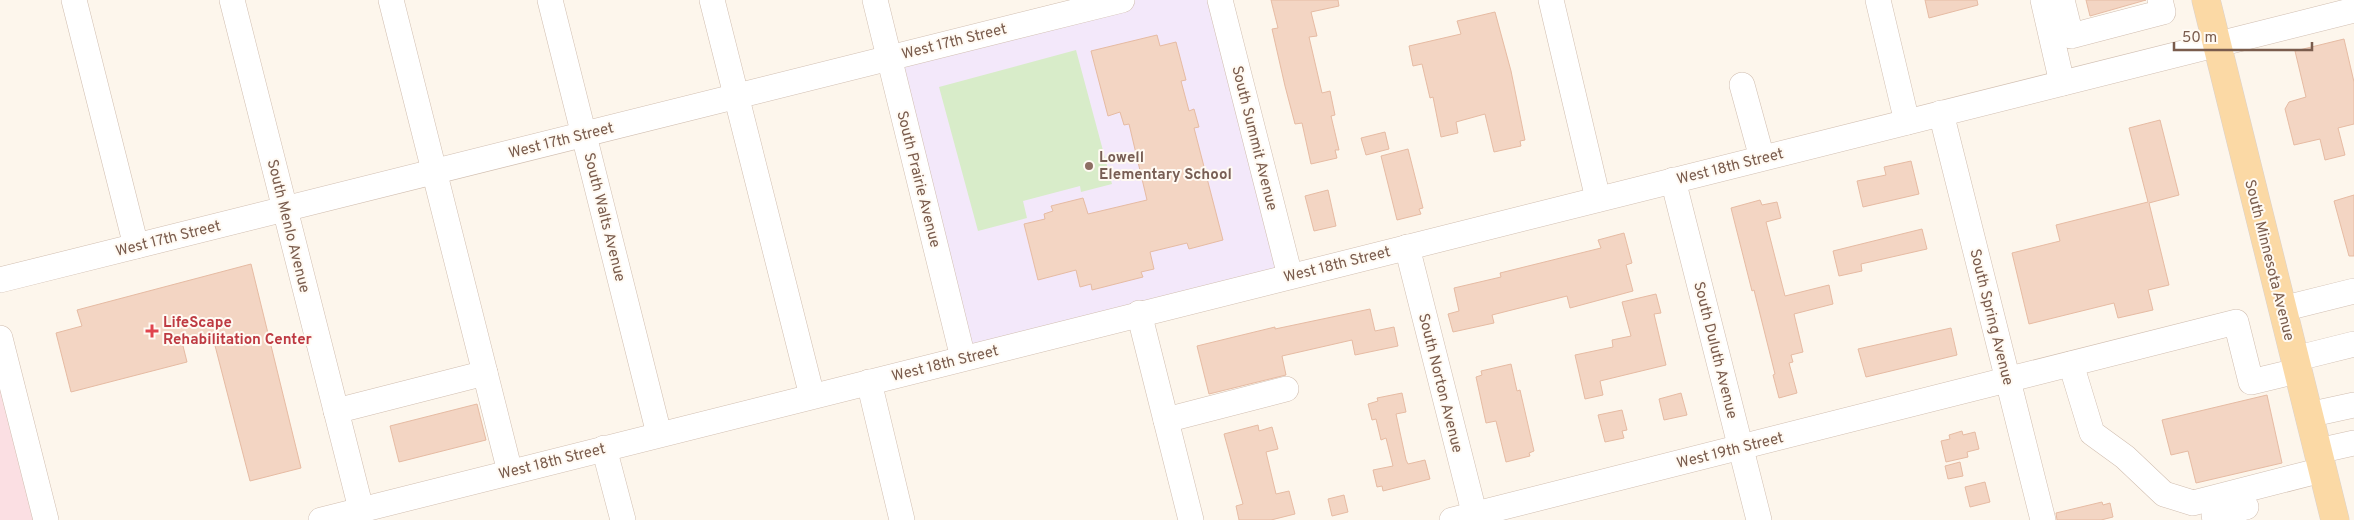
<svg xmlns="http://www.w3.org/2000/svg" width="2354" height="520" font-family="Overpass,sans-serif">
	<rect width="100%" height="100%" fill="#fdf6ec"/>
	<polygon fill="#f3e8fa" points="1122,0 1220,0 1290,276 963,358 889,57"/>
	<polygon fill="#fbdfe3" points="0,338 46,520 0,520"/>
	<polygon fill="#d8ecc9" points="1076,50 1112,184 1081,192 1080,186 1023,201 1027,218 978,231 939,87"/>
	<g fill="#f3d5c3" stroke="#e6bba3">
		<polygon points="1271,0 1338,0 1339,6 1311,12 1317,36 1309,37 1322,93 1330,91 1335,115 1331,116 1339,150 1335,150 1337,158 1311,164 1302,123 1295,124 1285,86 1272,29 1278,28"/>
		<polygon points="1925,0 1977,0 1978,5 1929,18"/>
		<polygon points="2086,0 2146,0 2090,16"/>
		<polygon points="1495,12 1511,71 1525,140 1520,141 1521,146 1494,152 1485,114 1456,122 1458,133 1441,137 1433,97 1430,98 1422,64 1413,66 1409,46 1461,34 1457,21"/>
		<polygon points="1157,35 1160,46 1176,42 1186,80 1181,81 1189,111 1194,109 1199,127 1194,128 1223,240 1189,249 1187,243 1150,252 1154,269 1141,272 1143,277 1092,290 1091,284 1080,287 1076,270 1038,280 1024,224 1045,219 1044,214 1053,211 1051,206 1083,198 1088,214 1147,200 1129,124 1124,125 1120,112 1108,116 1091,51"/>
		<polygon points="2344,39 2354,82 2354,124 2338,128 2345,155 2325,160 2320,139 2294,145 2285,109 2289,102 2306,97 2295,51"/>
		<polygon points="2160,120 2179,195 2149,203 2169,285 2148,290 2153,310 2118,318 2114,303 2029,324 2012,253 2060,241 2056,225 2148,202 2129,128"/>
		<polygon points="1385,132 1389,149 1366,155 1361,138"/>
		<polygon points="1408,149 1423,208 1419,209 1421,214 1397,220 1381,156"/>
		<polygon points="1911,161 1919,194 1863,207 1857,181 1886,175 1884,167"/>
		<polygon points="1328,190 1336,226 1314,231 1305,196"/>
		<polygon points="2354,195 2354,256 2349,256 2334,201"/>
		<polygon points="1760,200 1762,205 1777,202 1781,218 1766,222 1785,296 1829,285 1833,304 1794,314 1803,352 1791,355 1793,362 1789,363 1797,393 1779,398 1773,375 1775,374 1754,290 1752,291 1731,208"/>
		<polygon points="1922,229 1927,249 1861,264 1862,271 1839,276 1833,251"/>
		<polygon points="1624,233 1632,263 1626,265 1633,291 1570,308 1567,296 1492,315 1494,323 1453,332 1448,314 1459,311 1454,288 1501,277 1500,273 1601,248 1598,240"/>
		<polygon points="251,264 301,468 250,481 212,334 182,342 187,362 71,392 56,333 82,326 77,310"/>
		<polygon points="1656,294 1661,313 1654,314 1666,365 1600,381 1603,395 1585,399 1575,355 1613,347 1612,340 1631,336 1622,302"/>
		<polygon points="1370,309 1375,331 1394,327 1398,346 1355,355 1352,340 1282,356 1286,375 1209,394 1197,346 1275,327 1275,329"/>
		<polygon points="1951,328 1957,355 1866,377 1858,349"/>
		<polygon points="1511,364 1517,391 1520,390 1534,451 1529,453 1530,456 1506,462 1496,421 1486,423 1476,377 1482,375 1481,371"/>
		<polygon points="1402,393 1406,412 1396,414 1406,460 1408,464 1425,460 1430,479 1383,491 1382,486 1377,487 1373,470 1393,466 1386,438 1381,440 1376,419 1372,420 1368,404 1378,401 1377,398"/>
		<polygon points="1681,393 1687,415 1664,420 1659,399"/>
		<polygon points="2267,395 2282,463 2196,483 2188,451 2171,455 2162,420"/>
		<polygon points="477,404 486,440 399,462 390,426"/>
		<polygon points="1622,410 1627,430 1622,431 1624,438 1605,442 1598,415"/>
		<polygon points="1258,425 1259,431 1272,427 1278,449 1266,452 1276,494 1289,491 1295,514 1271,520 1239,520 1236,506 1243,504 1224,434"/>
		<polygon points="1962,431 1963,435 1975,432 1979,449 1967,452 1968,457 1946,462 1941,441 1950,439 1949,435"/>
		<polygon points="1960,462 1963,476 1948,479 1945,466"/>
		<polygon points="1985,482 1990,502 1970,507 1965,487"/>
		<polygon points="1344,495 1348,512 1332,516 1328,499"/>
		<polygon points="2102,502 2103,505 2110,503 2113,517 2101,520 2057,520 2056,513"/>
	</g>
	<g fill="none" stroke-linecap="round" stroke-linejoin="round">
		<defs>
			<g id="minor">
				<polyline points="74,0 136,246"/>
				<polyline points="232,0 361,509"/>
				<polyline points="391,0 510,472"/>
				<polyline points="550,0 659,434"/>
				<polyline points="712,0 812,396"/>
				<polyline points="875,0 963,358"/>
				<polyline points="1220,0 1290,276"/>
				<polyline points="1551,0 1598,199"/>
				<polyline points="1878,0 1907,122"/>
				<polyline points="2043,0 2062,83"/>
				<polyline points="2062,0 2071,36 2163,12 2160,0"/>
				<polyline points="1742,85 1762,158"/>
				<polyline points="1941,113 2043,520"/>
				<polyline points="1673,180 1759,520"/>
				<polyline points="1407,247 1476,520"/>
				<polyline points="0,280 1122,0"/>
				<polyline points="2282,309 2354,291"/>
				<polyline points="1139,313 1191,520"/>
				<polyline points="0,338 46,520"/>
				<polyline points="2294,359 2354,344"/>
				<polyline points="2071,364 2092,433 2125,457 2164,494 2193,503 2322,470"/>
				<polyline points="869,382 902,520"/>
				<polyline points="336,411 485,373"/>
				<polyline points="2308,415 2354,405"/>
				<polyline points="1166,420 1286,389"/>
				<polyline points="604,448 623,520"/>
				<polyline points="2318,451 2354,443"/>
				<polyline points="321,520 2354,10"/>
				<polyline points="1452,520 2236,322 2251,382 2297,371"/>
				<polyline points="2215,520 2214,515 2246,507"/>
			</g>
			<polyline id="major" points="2206,0 2335,520"/>
		</defs>
		<use href="#minor" stroke="#d1beb0" stroke-width="26"/>
		<use href="#major" stroke="#dad1cd" stroke-width="29"/>
		<use href="#minor" stroke="#fff" stroke-width="25"/>
		<use href="#major" stroke="#fbd9a5" stroke-width="28"/>
	</g>
	<circle fill="#8d6e63" stroke="#fffaf3" stroke-width="2" cx="1089" cy="166" r="5"/>
	<path fill="#e0444e" stroke="#fffaf3" stroke-width="2" d="M149.5 323.5h5v5h5v5h-5v5h-5v-5h-5v-5h5z"/>
	<g text-anchor="middle" stroke-width="4" stroke-linejoin="round" paint-order="stroke">
		<g font-size="15" fill="#7a5c4d" stroke="#fffaf3">
			<text transform="translate(954 41) rotate(-14)" y="5">West 17th Street</text>
			<text transform="translate(1255 138) rotate(76)" y="5">South Summit Avenue</text>
			<text transform="translate(561 140) rotate(-14)" y="5">West 17th Street</text>
			<text transform="translate(1730 166) rotate(-14)" y="5">West 18th Street</text>
			<text transform="translate(919 179) rotate(76)" y="5">South Prairie Avenue</text>
			<text transform="translate(605 217) rotate(76)" y="5">South Walts Avenue</text>
			<text transform="translate(289 226) rotate(76)" y="5">South Menlo Avenue</text>
			<text transform="translate(168 238) rotate(-14)" y="5">West 17th Street</text>
			<text transform="translate(2270 260) rotate(76)" y="5">South Minnesota Avenue</text>
			<text transform="translate(1337 264) rotate(-14)" y="5">West 18th Street</text>
			<text transform="translate(1992 317) rotate(76)" y="5">South Spring Avenue</text>
			<text transform="translate(1716 350) rotate(76)" y="5">South Duluth Avenue</text>
			<text transform="translate(945 363) rotate(-14)" y="5">West 18th Street</text>
			<text transform="translate(1441 383) rotate(76)" y="5">South Norton Avenue</text>
			<text transform="translate(1730 450) rotate(-14)" y="5">West 19th Street</text>
			<text transform="translate(552 461) rotate(-14)" y="5">West 18th Street</text>
		</g>
		<g font-size="15" font-weight="bold" fill="#785e54" stroke="#fffaf3" text-anchor="start">
			<text x="1099" y="162">Lowell<tspan x="1099" dy="17">Elementary School</tspan></text>
		</g>
		<g font-size="15" font-weight="bold" fill="#be3a42" stroke="#fffaf3" text-anchor="start">
			<text x="163" y="327">LifeScape<tspan x="163" dy="17">Rehabilitation Center</tspan></text>
		</g>
	</g>
	<path d="M2174 42v8h138v-8" fill="none" stroke="#7a5c4d" stroke-width="2.5"/>
	<text x="2182" y="42" font-size="15" fill="#7a5c4d" stroke="#fffaf3" stroke-width="4" paint-order="stroke">50 m</text>
</svg>
